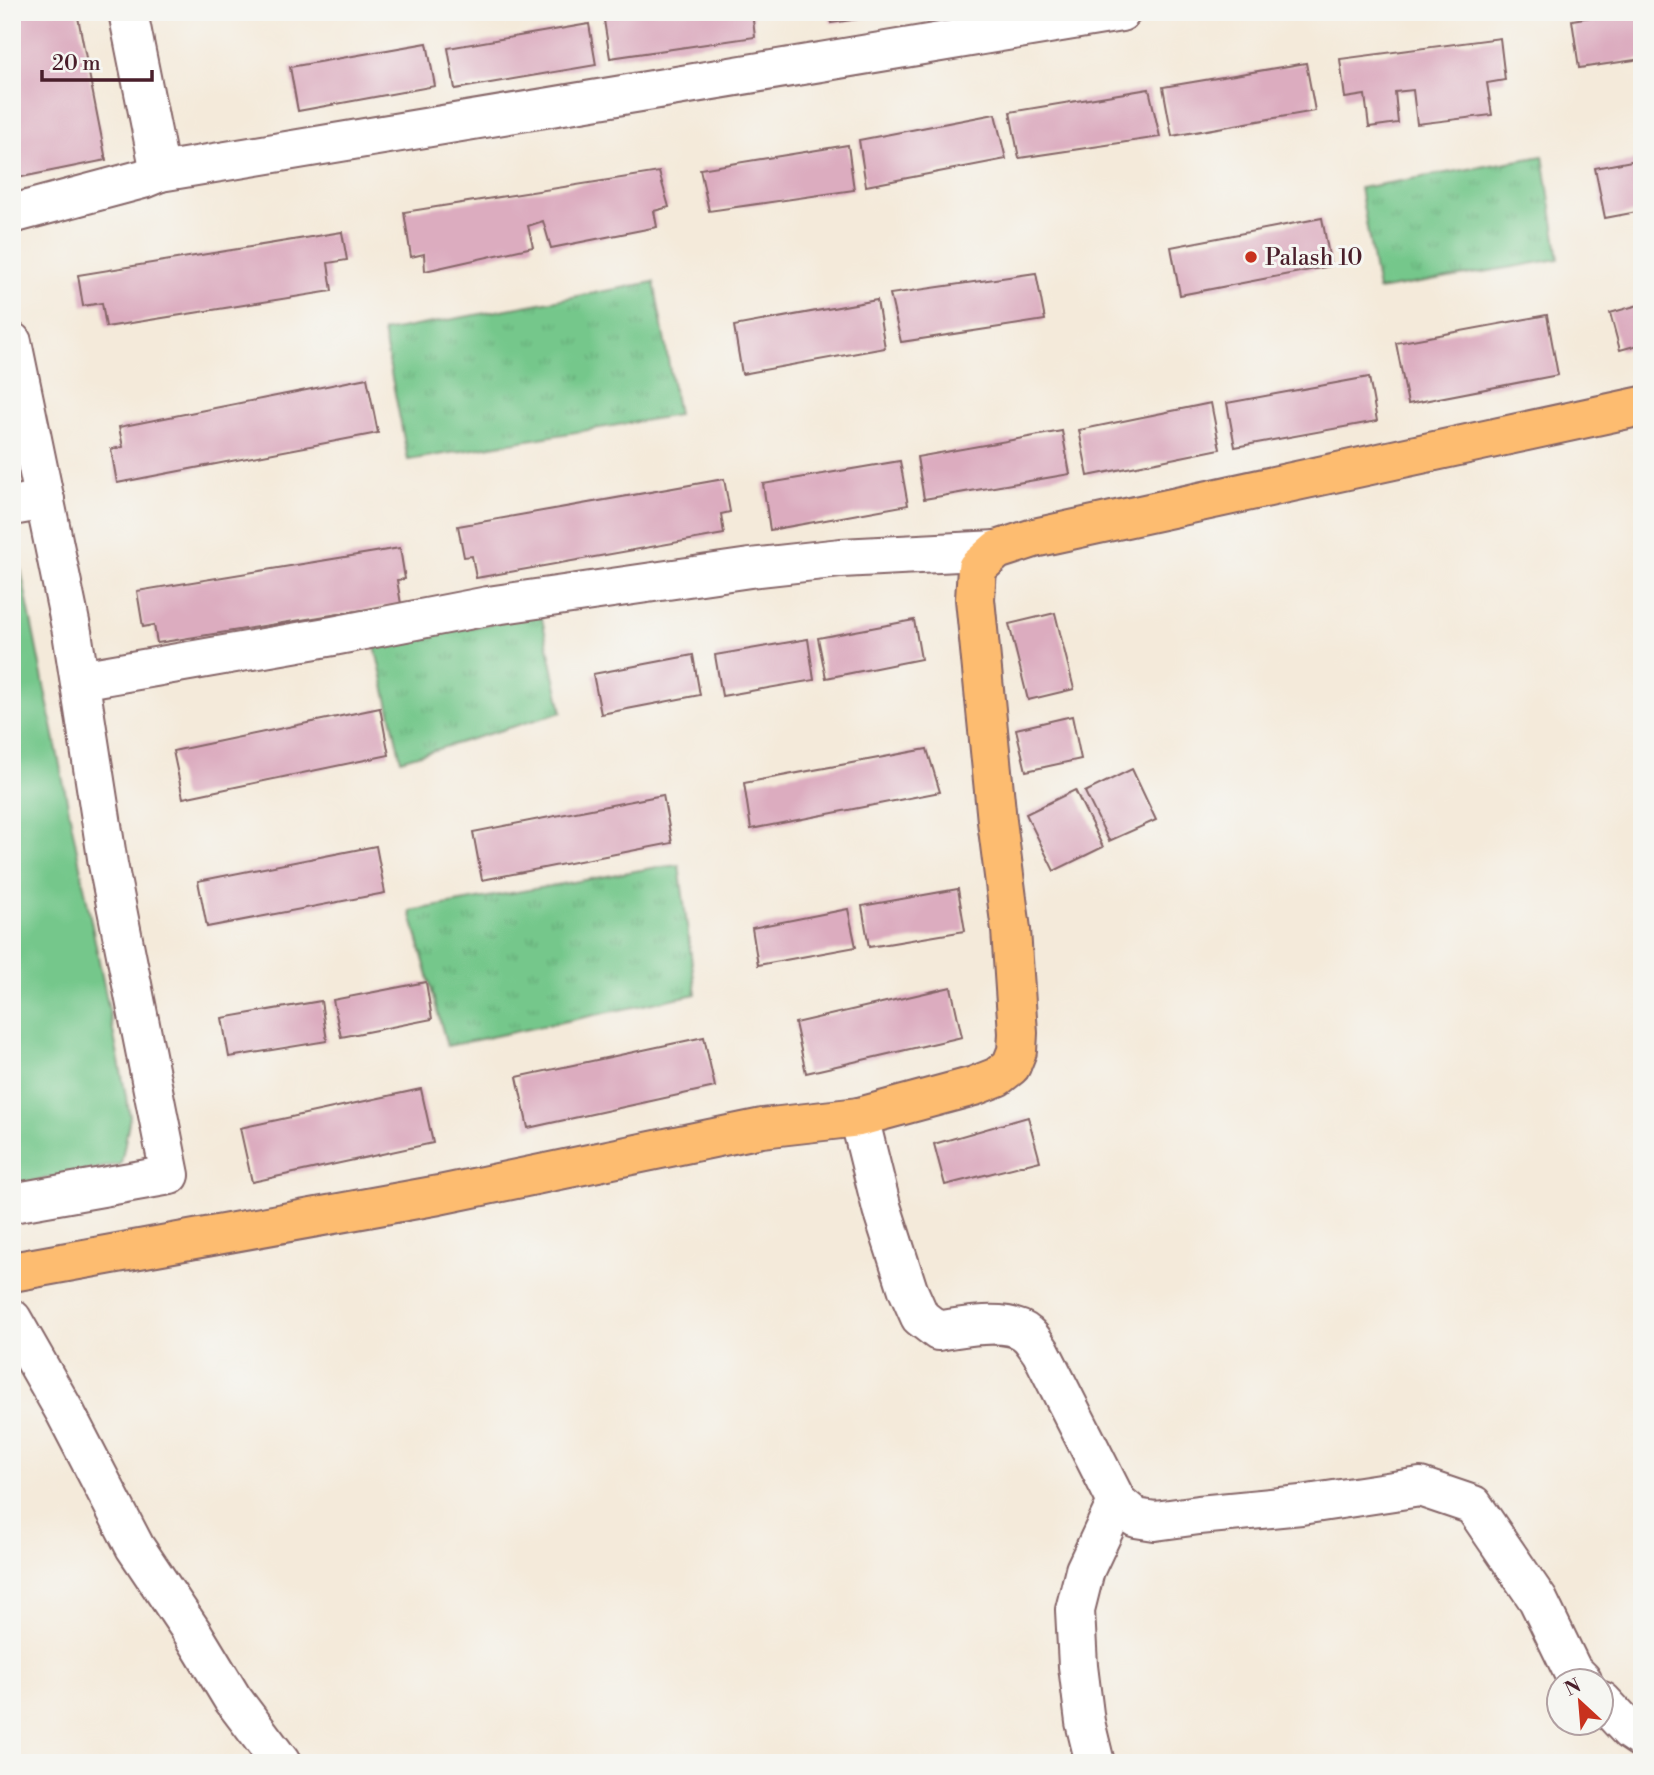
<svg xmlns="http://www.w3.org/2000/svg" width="1654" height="1775" font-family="'Libre Bodoni',serif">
	<defs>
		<pattern id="park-tufts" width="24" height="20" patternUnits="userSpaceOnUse" patternTransform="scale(1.75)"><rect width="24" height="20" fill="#74c78b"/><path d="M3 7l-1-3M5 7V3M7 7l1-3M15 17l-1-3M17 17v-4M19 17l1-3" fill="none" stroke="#66aa78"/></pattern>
	</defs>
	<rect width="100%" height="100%" fill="#f6f6f2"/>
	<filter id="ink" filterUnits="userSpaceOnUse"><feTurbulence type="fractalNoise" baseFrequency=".0143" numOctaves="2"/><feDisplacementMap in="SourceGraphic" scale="14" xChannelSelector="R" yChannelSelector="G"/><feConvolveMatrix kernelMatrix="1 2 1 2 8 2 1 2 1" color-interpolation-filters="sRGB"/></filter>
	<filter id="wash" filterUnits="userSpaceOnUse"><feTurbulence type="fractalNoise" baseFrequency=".00686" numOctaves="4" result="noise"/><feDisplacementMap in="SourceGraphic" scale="28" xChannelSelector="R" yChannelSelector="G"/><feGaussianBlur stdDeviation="1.57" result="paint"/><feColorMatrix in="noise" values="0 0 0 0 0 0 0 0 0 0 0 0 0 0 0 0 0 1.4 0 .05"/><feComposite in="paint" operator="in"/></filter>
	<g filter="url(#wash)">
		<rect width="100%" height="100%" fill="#f4eada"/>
		<polygon fill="#74c78b" stroke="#5f735b" stroke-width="2" points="16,545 130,1116 121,1164 12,1185 12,546"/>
		<g fill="url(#park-tufts)" stroke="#5f735b" stroke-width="2">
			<polygon points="1543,156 1559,259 1378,290 1360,188"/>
			<polygon points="654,282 678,415 408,460 383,332"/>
			<polygon points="541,614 562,712 401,760 375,646"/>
			<polygon points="679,865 696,994 447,1046 410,911 652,868"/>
		</g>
		<g id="blocks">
			<g fill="#dcacbf">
				<polygon points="12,12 77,12 106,160 12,179"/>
				<polygon points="614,12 752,12 755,37 610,58 603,14"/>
				<polygon points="829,12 892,12 892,14 831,23"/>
				<polygon points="1622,12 1642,12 1642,59 1579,68 1572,20"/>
				<polygon points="589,24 596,65 455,89 448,48"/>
				<polygon points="1500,38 1505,80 1487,83 1492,115 1417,124 1413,90 1395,92 1398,123 1369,127 1365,95 1345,98 1340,59"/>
				<polygon points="427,43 435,86 298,111 290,67"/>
				<polygon points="1306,63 1315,111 1172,136 1163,87"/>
				<polygon points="1149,89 1160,137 1019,158 1010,112"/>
				<polygon points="995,114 1006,159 866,186 859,140"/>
				<polygon points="848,145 854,190 709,211 700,169"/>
				<polygon points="1642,159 1642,211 1605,218 1595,168"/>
				<polygon points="659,172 669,207 654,211 657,227 551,248 543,221 528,226 533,247 425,271 424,254 411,257 404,212"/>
				<polygon points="1322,218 1331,266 1180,295 1171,247"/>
				<polygon points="342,232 347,260 328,263 332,291 106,327 102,303 83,306 78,275"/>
				<polygon points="1036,273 1045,320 901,342 890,294"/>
				<polygon points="877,300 885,348 742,374 734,326"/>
				<polygon points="1642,304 1642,355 1638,345 1620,350 1610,313"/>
				<polygon points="1547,315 1558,375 1408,404 1396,343"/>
				<polygon points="1369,377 1377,421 1235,447 1227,403"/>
				<polygon points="367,378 378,433 117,483 111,449 123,447 119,427"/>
				<polygon points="1211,403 1220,449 1088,476 1079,430"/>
				<polygon points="1062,431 1070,474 924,499 917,457"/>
				<polygon points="900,461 908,505 770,530 763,484"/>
				<polygon points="724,479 730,512 721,514 724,534 476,578 472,556 464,557 458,526"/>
				<polygon points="400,548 405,579 397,580 401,604 157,643 154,625 143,627 137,591"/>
				<polygon points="1055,613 1074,689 1028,700 1009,624"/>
				<polygon points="914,620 921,659 826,678 818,638"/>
				<polygon points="808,639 814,680 722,696 715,655"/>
				<polygon points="693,655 700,695 601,714 593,674"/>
				<polygon points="380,708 389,755 183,798 173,751"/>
				<polygon points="1072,716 1081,759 1026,771 1016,729"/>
				<polygon points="927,749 940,792 751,829 744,783"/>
				<polygon points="1132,769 1156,820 1109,841 1085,792"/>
				<polygon points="1075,790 1103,847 1054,871 1026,814"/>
				<polygon points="663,795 672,843 482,880 473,832"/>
				<polygon points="376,846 385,893 207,927 198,881"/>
				<polygon points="958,889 965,931 869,947 862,906"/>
				<polygon points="848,909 856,947 758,965 752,928"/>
				<polygon points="426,982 432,1019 341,1037 333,1000"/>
				<polygon points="951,987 962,1037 806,1073 795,1023"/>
				<polygon points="321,1001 327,1041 229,1057 222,1018"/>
				<polygon points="704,1037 715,1087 528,1128 517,1077"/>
				<polygon points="421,1089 433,1143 252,1182 240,1128"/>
				<polygon points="1028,1117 1040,1161 945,1185 934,1144"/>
			</g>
		</g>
	</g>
	<g filter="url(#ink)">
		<use href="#blocks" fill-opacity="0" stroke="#866668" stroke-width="2"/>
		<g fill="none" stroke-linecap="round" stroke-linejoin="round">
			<defs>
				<g id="minor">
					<polyline points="160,172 1121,12"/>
					<polyline points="12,214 143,179 160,172 128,12"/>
					<polyline points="12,342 72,632 108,864 170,1175 12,1203"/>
					<polyline points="12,506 45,500"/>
					<polyline points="80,680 333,636 488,606 750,568 841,558 997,550"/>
					<path d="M 859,1117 L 882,1209 L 908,1290 L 920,1317 L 938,1331 C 960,1327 1010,1318 1027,1334 C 1033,1339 1037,1347 1041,1352 L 1117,1502 L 1136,1518 L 1155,1521 L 1199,1515 L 1301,1505 L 1420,1487 L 1473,1505 L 1538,1600 L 1572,1670 L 1582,1680"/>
					<polyline points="12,1319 65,1412 135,1547 192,1632 232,1698 281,1763"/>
					<polyline points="1602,1701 1630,1731 1642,1739"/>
					<polyline points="1095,1763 1085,1722 1078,1666 1075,1610 1085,1570 1117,1502"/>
				</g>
				<polyline id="major" points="12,1272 439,1195 762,1128 859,1117 974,1086 997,1077 1011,1066 1017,1051 1018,1033 1011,930 997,821 975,599 977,568 997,550 1034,538 1642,406"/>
			</defs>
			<use href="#minor" stroke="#866668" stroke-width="42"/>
			<use href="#major" stroke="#866668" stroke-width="42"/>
			<use href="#minor" stroke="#fff" stroke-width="38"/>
			<use href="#major" stroke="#fdbc70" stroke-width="38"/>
		</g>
	</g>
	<circle fill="#c8321e" stroke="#f6f6f2" stroke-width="2.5" cx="1251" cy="257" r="7"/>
	<g text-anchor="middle" stroke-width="6" stroke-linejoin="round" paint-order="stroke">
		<g font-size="23" fill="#4a1f2b" stroke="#f6f6f2" text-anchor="start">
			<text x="1265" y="265">Palash 10</text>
		</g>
	</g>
	<rect width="1654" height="1775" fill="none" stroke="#f6f6f2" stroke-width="42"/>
	<g transform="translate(1580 1702) rotate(334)"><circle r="33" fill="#f6f6f2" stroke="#b1a0a2" stroke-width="2"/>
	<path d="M0-5L12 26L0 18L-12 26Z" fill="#c8321e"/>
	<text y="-10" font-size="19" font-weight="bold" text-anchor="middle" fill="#4a1f2b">N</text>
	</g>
	<path d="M42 70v10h110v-10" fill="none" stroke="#4a1f2b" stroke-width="3.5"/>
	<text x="52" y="70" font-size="21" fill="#4a1f2b" stroke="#f6f6f2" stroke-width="5" paint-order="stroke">20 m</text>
</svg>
